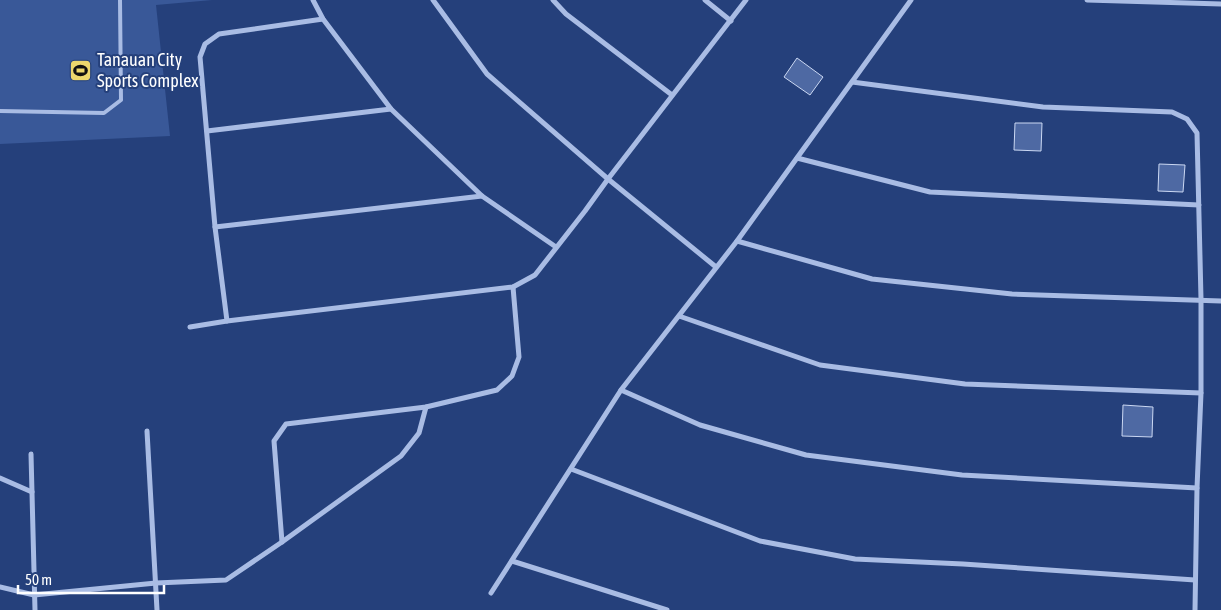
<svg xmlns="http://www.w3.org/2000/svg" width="1221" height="610" font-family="'Asap Condensed',sans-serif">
	<rect width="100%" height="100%" fill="#25407b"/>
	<polygon fill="#395898" points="0,0 212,0 156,5 170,136 0,144"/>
	<g fill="#4e69a3" stroke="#cbd8f3">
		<polygon points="797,58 823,77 810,95 784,77"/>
		<polygon points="1015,123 1042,123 1041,151 1014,150"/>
		<polygon points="1159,164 1185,165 1183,192 1158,191"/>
		<polygon points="1123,405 1153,407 1152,437 1122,436"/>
	</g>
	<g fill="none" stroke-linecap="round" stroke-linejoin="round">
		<polyline stroke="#a9bce4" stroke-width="4" points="0,111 104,113 121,100 120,0"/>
		<g stroke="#a9bce4" stroke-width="5">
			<polyline points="313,0 323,19 391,109 482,196 556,247"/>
			<polyline points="433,0 487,74 608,179 716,267"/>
			<polyline points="553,0 566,14 672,95"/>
			<polyline points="705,0 731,21"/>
			<polyline points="1087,0 1221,4"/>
			<polyline points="852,82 1043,107 1172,112 1187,119 1197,133 1201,299 1201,393 1197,488 1195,610"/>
			<polyline points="207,131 391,109"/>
			<polyline points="797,158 930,192 1199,205"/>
			<polyline points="215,227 482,196"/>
			<polyline points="737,241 872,279 1012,294 1221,301"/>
			<polyline points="679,316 820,365 965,384 1201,393"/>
			<polyline points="227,321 215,227 200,57 205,44 219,34 323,19"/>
			<polyline points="190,327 227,321 513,287 535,275 585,211 608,179 746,0"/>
			<polyline points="621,390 700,425 806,455 962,475 1197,488"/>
			<polyline points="147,431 157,610"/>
			<polyline points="31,454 35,610"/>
			<polyline points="571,469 760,541 855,559 963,564 1195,580"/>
			<polyline points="0,478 32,492"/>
			<polyline points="282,542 274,441 286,424 426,407 497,390 512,376 519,357 513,287"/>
			<polyline points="512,561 667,610"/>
			<polyline points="0,587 34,595 156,583 226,580 282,542 401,456 419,433 426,407"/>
			<polyline points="491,593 621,390 737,241 911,0"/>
		</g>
	</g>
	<defs>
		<symbol id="stadium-square" viewBox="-11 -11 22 22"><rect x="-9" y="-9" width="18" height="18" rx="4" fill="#edd86d" stroke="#25407b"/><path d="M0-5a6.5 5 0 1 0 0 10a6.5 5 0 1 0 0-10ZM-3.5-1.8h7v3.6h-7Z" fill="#111"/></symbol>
	</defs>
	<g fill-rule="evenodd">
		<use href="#stadium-square" x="68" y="58" width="25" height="25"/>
	</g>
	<g text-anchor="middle" stroke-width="4" stroke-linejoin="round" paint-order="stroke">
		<g font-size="18" fill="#fff" stroke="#25407b" text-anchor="start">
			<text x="97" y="66">Tanauan City<tspan x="97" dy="21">Sports Complex</tspan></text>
		</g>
	</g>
	<path d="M18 585v8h146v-8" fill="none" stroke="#ffffff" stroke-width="2.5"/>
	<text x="25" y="585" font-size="15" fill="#ffffff" stroke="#25407b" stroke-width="4" paint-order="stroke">50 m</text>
</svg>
